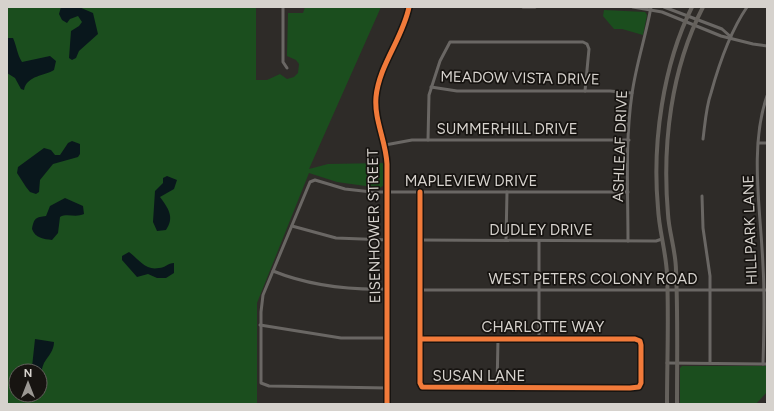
<svg xmlns="http://www.w3.org/2000/svg" width="774" height="411" font-family="Figtree,sans-serif">
	<rect width="100%" height="100%" fill="#2e2b28"/>
	<g fill="#1b4e1e" fill-rule="evenodd">
		<path d="M 7,7 L 256,7 L 256,80 L 267,80 L 280,74 L 287,79 L 294,77 L 298,73 L 299,64 L 296,60 L 287,56 L 288,13 L 303,13 L 305,7 L 381,7 L 309,169 L 328,164 L 384,163 L 384,185 L 380,188 L 337,182 L 309,173 L 257,303 L 257,404 L 7,404 ZM 16,371 L 40,371 L 40,395 L 16,395 Z"/>
		<polygon points="604,10 645,12 647,15 643,35 622,29 614,29 603,16"/>
		<polygon points="682,366 767,366 767,392 756,404 680,404 680,368"/>
	</g>
	<g fill="#09171c">
		<polygon points="61,7 79,7 93,13 98,34 79,51 76,58 72,60 69,58 71,31 79,26 82,22 78,16 70,19 67,23 62,20 59,14"/>
		<path d="M 7,38 L 13,38 C 17,47 17,54 22,62 L 50,56 L 56,61 L 54,70 C 45,76 27,75 24,90 L 21,89 L 15,78 L 7,73 Z"/>
		<polygon points="72,141 80,144 80,154 78,157 53,164 40,180 39,192 36,194 30,192 26,187 17,173 18,167 44,148 51,150 55,155 60,155 68,143"/>
		<path d="M 167,176 L 177,180 L 174,189 L 160,197 C 168,208 175,217 166,230 L 157,231 L 153,222 L 155,191 L 163,183 L 163,178 Z"/>
		<path d="M 65,198 L 83,206 L 84,214 C 76,218 67,213 60,217 L 58,233 L 52,240 C 44,239 35,238 32,229 C 34,218 36,217 46,216 L 50,206 Z"/>
		<path d="M 129,252 C 139,259 145,271 159,268 C 165,268 168,263 174,263 L 174,273 L 166,278 L 157,278 L 148,274 L 137,277 L 122,260 L 122,256 Z"/>
		<path d="M 35,339 L 54,342 C 54,351 48,356 44,363 C 42,368 41,372 40,377 L 40,371 L 32,371 L 32,367 Z"/>
	</g>
	<g fill="none" stroke-linecap="round" stroke-linejoin="round">
		<polyline stroke="#09171c" stroke-width="1" points="764,404 767,402"/>
		<g stroke="#6a6764" stroke-width="3">
			<polyline points="283,7 283,62 287,68"/>
			<polyline points="523,7 535,7"/>
			<polyline points="633,7 662,12 721,36 753,44 767,46"/>
			<polyline points="664,7 722,29 731,37"/>
			<polyline points="431,87 457,91 610,91 632,93"/>
			<path d="M 703,139 C 705,124 706,107 711,93 C 719,64 730,32 747,7"/>
			<polyline points="428,140 429,95 440,61 450,42 583,42 587,44 589,49 585,91"/>
			<polyline points="759,143 767,143"/>
			<polyline points="385,145 412,140 629,140"/>
			<polyline points="420,192 420,383 422,387 630,388 639,387 641,383 641,345 640,341 635,339 420,339"/>
			<polyline points="702,196 703,228 710,276 710,363"/>
			<polyline points="292,226 336,238 388,240"/>
			<polyline points="420,240 656,241 662,239"/>
			<polyline points="506,240 507,192"/>
			<path d="M 628,241 C 628,192 625,142 632,94 C 636,64 646,36 651,7"/>
			<path d="M 273,271 C 310,286 347,290 387,289"/>
			<polyline points="420,290 767,290"/>
			<polyline points="260,325 341,338 387,338"/>
			<polyline points="539,340 539,241"/>
			<polyline points="667,363 767,364"/>
			<path d="M 763,364 C 764,331 765,298 763,266 C 761,213 749,147 767,96"/>
			<polyline points="388,388 269,386 261,383 261,312 263,295 310,182 315,180 345,189 372,192 628,192"/>
			<polyline points="497,389 498,339"/>
		</g>
		<path stroke="#6a6764" stroke-width="3.5" d="M 387,404 L 387,164 C 386,141 374,120 376,97 C 379,65 403,38 409,7"/>
		<g stroke="#65615c" stroke-width="4">
			<path d="M 667,404 C 667,361 669,317 667,274 C 666,252 659,230 658,208 C 652,143 663,65 692,7"/>
			<path d="M 677,404 C 677,360 678,315 676,271 C 676,251 669,233 668,214 C 662,144 671,69 703,7"/>
		</g>
		<defs>
			<g id="cycleway">
				<polyline points="420,192 420,383 422,387 630,388 639,387 641,383 641,345 640,341 635,339 420,339"/>
				<path d="M 387,404 L 387,164 C 386,141 374,120 376,97 C 379,65 403,38 409,7"/>
			</g>
		</defs>
		<use href="#cycleway" stroke="#171411" stroke-width="8"/>
		<use href="#cycleway" stroke="#f17a3a" stroke-width="5"/>
	</g>
	<g text-anchor="middle" stroke-width="3.5" stroke-linejoin="round" paint-order="stroke">
		<g font-size="15" fill="#d6d2cd" stroke="#171411">
			<text transform="translate(520 78) rotate(1)" y="5">MEADOW VISTA DRIVE</text>
			<text x="507" y="134">SUMMERHILL DRIVE</text>
			<text transform="translate(620 146) rotate(-88)" y="5">ASHLEAF DRIVE</text>
			<text x="471" y="186">MAPLEVIEW DRIVE</text>
			<text transform="translate(374 226) rotate(-91)" y="5">EISENHOWER STREET</text>
			<text x="541" y="235">DUDLEY DRIVE</text>
			<text transform="translate(750 230) rotate(-92)" y="5">HILLPARK LANE</text>
			<text x="593" y="284">WEST PETERS COLONY ROAD</text>
			<text x="543" y="332">CHARLOTTE WAY</text>
			<text x="479" y="381">SUSAN LANE</text>
		</g>
	</g>
	<rect width="774" height="411" fill="none" stroke="#d6d2cd" stroke-width="16"/>
	<g transform="translate(28 383)"><circle r="19" fill="#171411" stroke="#63605c"/>
	<path d="M0-3L7 15L0 10L-7 15Z" fill="#9b9893"/>
	<text y="-6" font-size="11" font-weight="bold" text-anchor="middle" fill="#d6d2cd">N</text>
	</g>
</svg>
